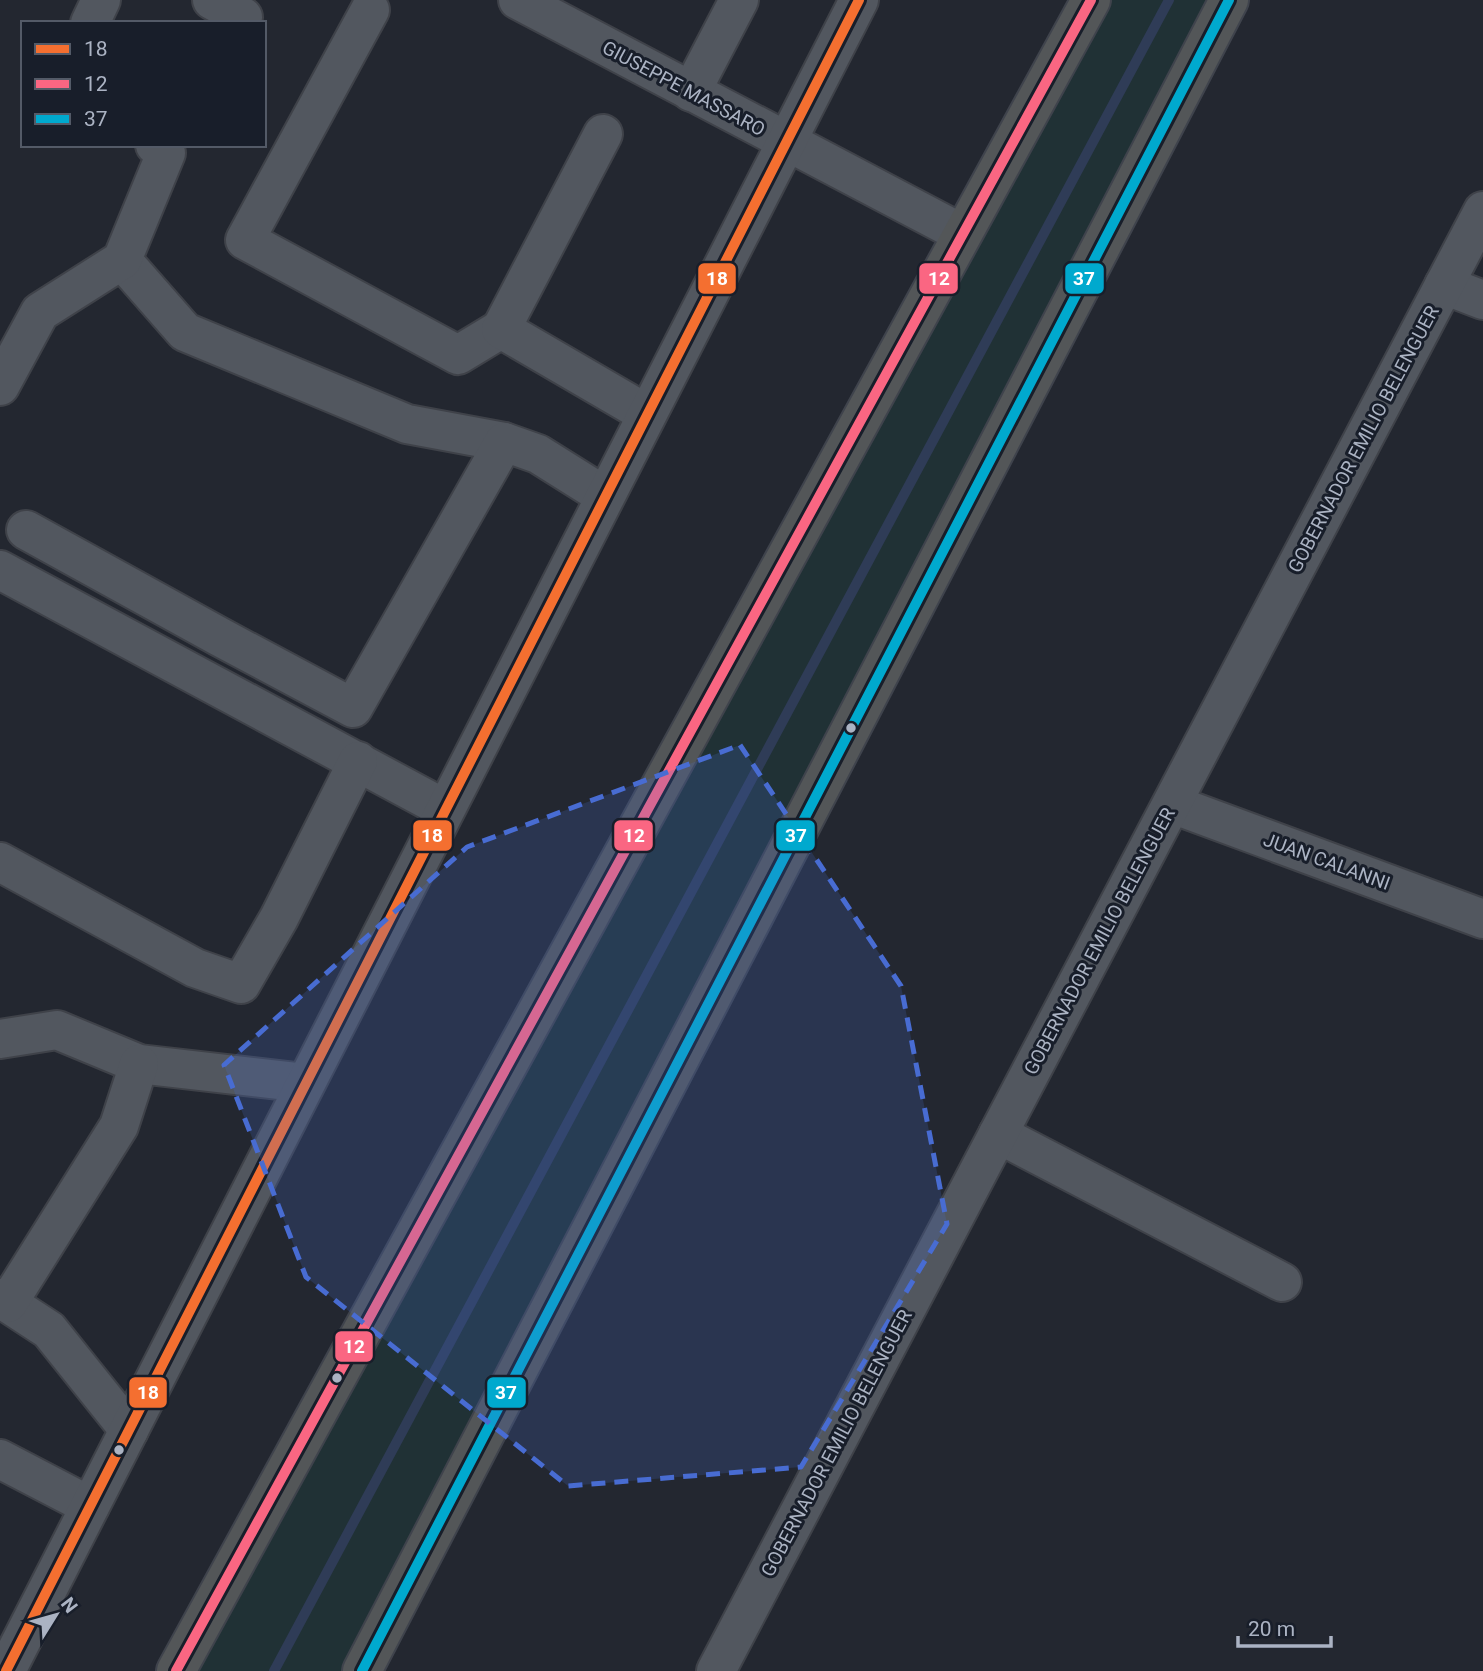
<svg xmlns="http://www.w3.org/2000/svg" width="1483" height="1671" font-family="Roboto,sans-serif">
	<rect width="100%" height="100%" fill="#232730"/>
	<polygon fill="#203135" points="1108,0 1209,0 345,1671 192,1671"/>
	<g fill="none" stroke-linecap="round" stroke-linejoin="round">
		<polyline stroke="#2f3c57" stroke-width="10" points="274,1671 1169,0"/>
		<defs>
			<g id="minor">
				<polyline points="212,0 243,17 240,23"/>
				<polyline points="518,0 961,233"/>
				<polyline points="370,10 245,240 458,355 501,329"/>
				<polyline points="90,23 101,0"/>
				<polyline points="691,92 739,0"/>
				<polyline points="603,134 501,329 647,414"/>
				<polyline points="122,260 185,332 407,424 504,442"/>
				<polyline points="1444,285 1483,300"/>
				<polyline points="0,386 40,312 122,260 166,153 155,145"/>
				<polyline points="26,530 220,637 353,708 504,442 538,454 605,496"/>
				<polyline points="0,570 445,809"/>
				<polyline points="1172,804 1483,919"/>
				<polyline points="0,862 195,968 241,984 279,918 358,761"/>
				<polyline points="0,1039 57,1030 139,1064 305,1083"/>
				<polyline points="998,1134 1282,1282"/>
				<polyline points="0,1298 49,1330 129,1430"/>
				<polyline points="8,1303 119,1126 139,1064"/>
				<polyline points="0,1459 90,1506"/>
				<polyline points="6,1671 859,0"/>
				<polyline points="716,1671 1483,211"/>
			</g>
			<g id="highway">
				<polyline points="176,1671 1091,0"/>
				<polyline points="362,1671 1229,0"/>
			</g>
		</defs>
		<use href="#minor" stroke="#3f4249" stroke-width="42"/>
		<use href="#highway" stroke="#3f434c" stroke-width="42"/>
		<use href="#minor" stroke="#52575f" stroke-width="38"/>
		<use href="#highway" stroke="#535658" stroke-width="38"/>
		<defs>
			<polyline id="bus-1" points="6,1671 859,0"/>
			<polyline id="bus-2" points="176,1671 1091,0"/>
			<polyline id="bus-3" points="362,1671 1229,0"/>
		</defs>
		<use href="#bus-1" stroke="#181e2a" stroke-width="16"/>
		<use href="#bus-2" stroke="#181e2a" stroke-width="16"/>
		<use href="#bus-3" stroke="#181e2a" stroke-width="16"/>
		<use href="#bus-1" stroke="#f46f30" stroke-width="10"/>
		<use href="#bus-2" stroke="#fa6682" stroke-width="10"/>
		<use href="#bus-3" stroke="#00a9ce" stroke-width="10"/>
	</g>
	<path fill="#486cd2" fill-opacity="0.2" stroke="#486cd2" stroke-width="5" stroke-dasharray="14 9" stroke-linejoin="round" d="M 740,745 L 901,986 L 947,1224 L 801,1467 L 568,1486 L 306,1277 L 224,1065 L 467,847 Z"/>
	<g fill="#abb3c3" stroke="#181e2a" stroke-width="2.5">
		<circle cx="851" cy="728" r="6"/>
		<circle cx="337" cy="1378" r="6"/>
		<circle cx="119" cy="1450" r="6"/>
	</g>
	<g text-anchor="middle" stroke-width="6" stroke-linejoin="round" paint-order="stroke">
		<g font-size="19" fill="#abb3c3" stroke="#181e2a">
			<text transform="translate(684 88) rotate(28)" y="7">GIUSEPPE MASSARO</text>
			<text transform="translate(1363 439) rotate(-62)" y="7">GOBERNADOR EMILIO BELENGUER</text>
			<text transform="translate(1327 861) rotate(20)" y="7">JUAN CALANNI</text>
			<text transform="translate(1099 941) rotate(-62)" y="7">GOBERNADOR EMILIO BELENGUER</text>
			<text transform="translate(836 1443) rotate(-62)" y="7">GOBERNADOR EMILIO BELENGUER</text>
		</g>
	</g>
	<g stroke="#181e2a" stroke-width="2.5">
		<rect x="697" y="262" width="40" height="33" rx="7" fill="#f46f30"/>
		<rect x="918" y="262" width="41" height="33" rx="7" fill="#fa6682"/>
		<rect x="1064" y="262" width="41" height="33" rx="7" fill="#00a9ce"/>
		<rect x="412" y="819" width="41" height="33" rx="7" fill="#f46f30"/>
		<rect x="613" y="819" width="41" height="33" rx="7" fill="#fa6682"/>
		<rect x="775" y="819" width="41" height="33" rx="7" fill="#00a9ce"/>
		<rect x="334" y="1330" width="40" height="33" rx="7" fill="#fa6682"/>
		<rect x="128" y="1376" width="40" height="33" rx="7" fill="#f46f30"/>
		<rect x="486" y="1376" width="41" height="33" rx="7" fill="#00a9ce"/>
	</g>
	<g font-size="19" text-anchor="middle" font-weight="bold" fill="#fff">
		<text x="717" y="285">18</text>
		<text x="939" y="285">12</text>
		<text x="1084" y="285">37</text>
		<text x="432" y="842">18</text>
		<text x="634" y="842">12</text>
		<text x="796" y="842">37</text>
		<text x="354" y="1353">12</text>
		<text x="148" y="1399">18</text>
		<text x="506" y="1399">37</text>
	</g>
	<rect x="21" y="21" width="245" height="126" fill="#181e2a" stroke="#535a67" stroke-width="2"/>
	<rect x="35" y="44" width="35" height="10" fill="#f46f30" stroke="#535a67" stroke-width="2"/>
	<text x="84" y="56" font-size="21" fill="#abb3c3">18</text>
	<rect x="35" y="79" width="35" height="10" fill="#fa6682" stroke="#535a67" stroke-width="2"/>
	<text x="84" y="91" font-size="21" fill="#abb3c3">12</text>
	<rect x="35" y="114" width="35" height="10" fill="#00a9ce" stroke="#535a67" stroke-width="2"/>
	<text x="84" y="126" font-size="21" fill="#abb3c3">37</text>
	<g transform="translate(56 1615) rotate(53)" stroke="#181e2a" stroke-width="5" paint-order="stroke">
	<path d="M0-5L12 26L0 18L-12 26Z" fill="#abb3c3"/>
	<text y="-10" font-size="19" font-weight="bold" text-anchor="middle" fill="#abb3c3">N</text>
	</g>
	<path d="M1238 1636v10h93v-10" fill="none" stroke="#abb3c3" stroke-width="3.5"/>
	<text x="1248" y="1636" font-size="21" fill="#abb3c3" stroke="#181e2a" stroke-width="5" paint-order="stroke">20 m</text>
</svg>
